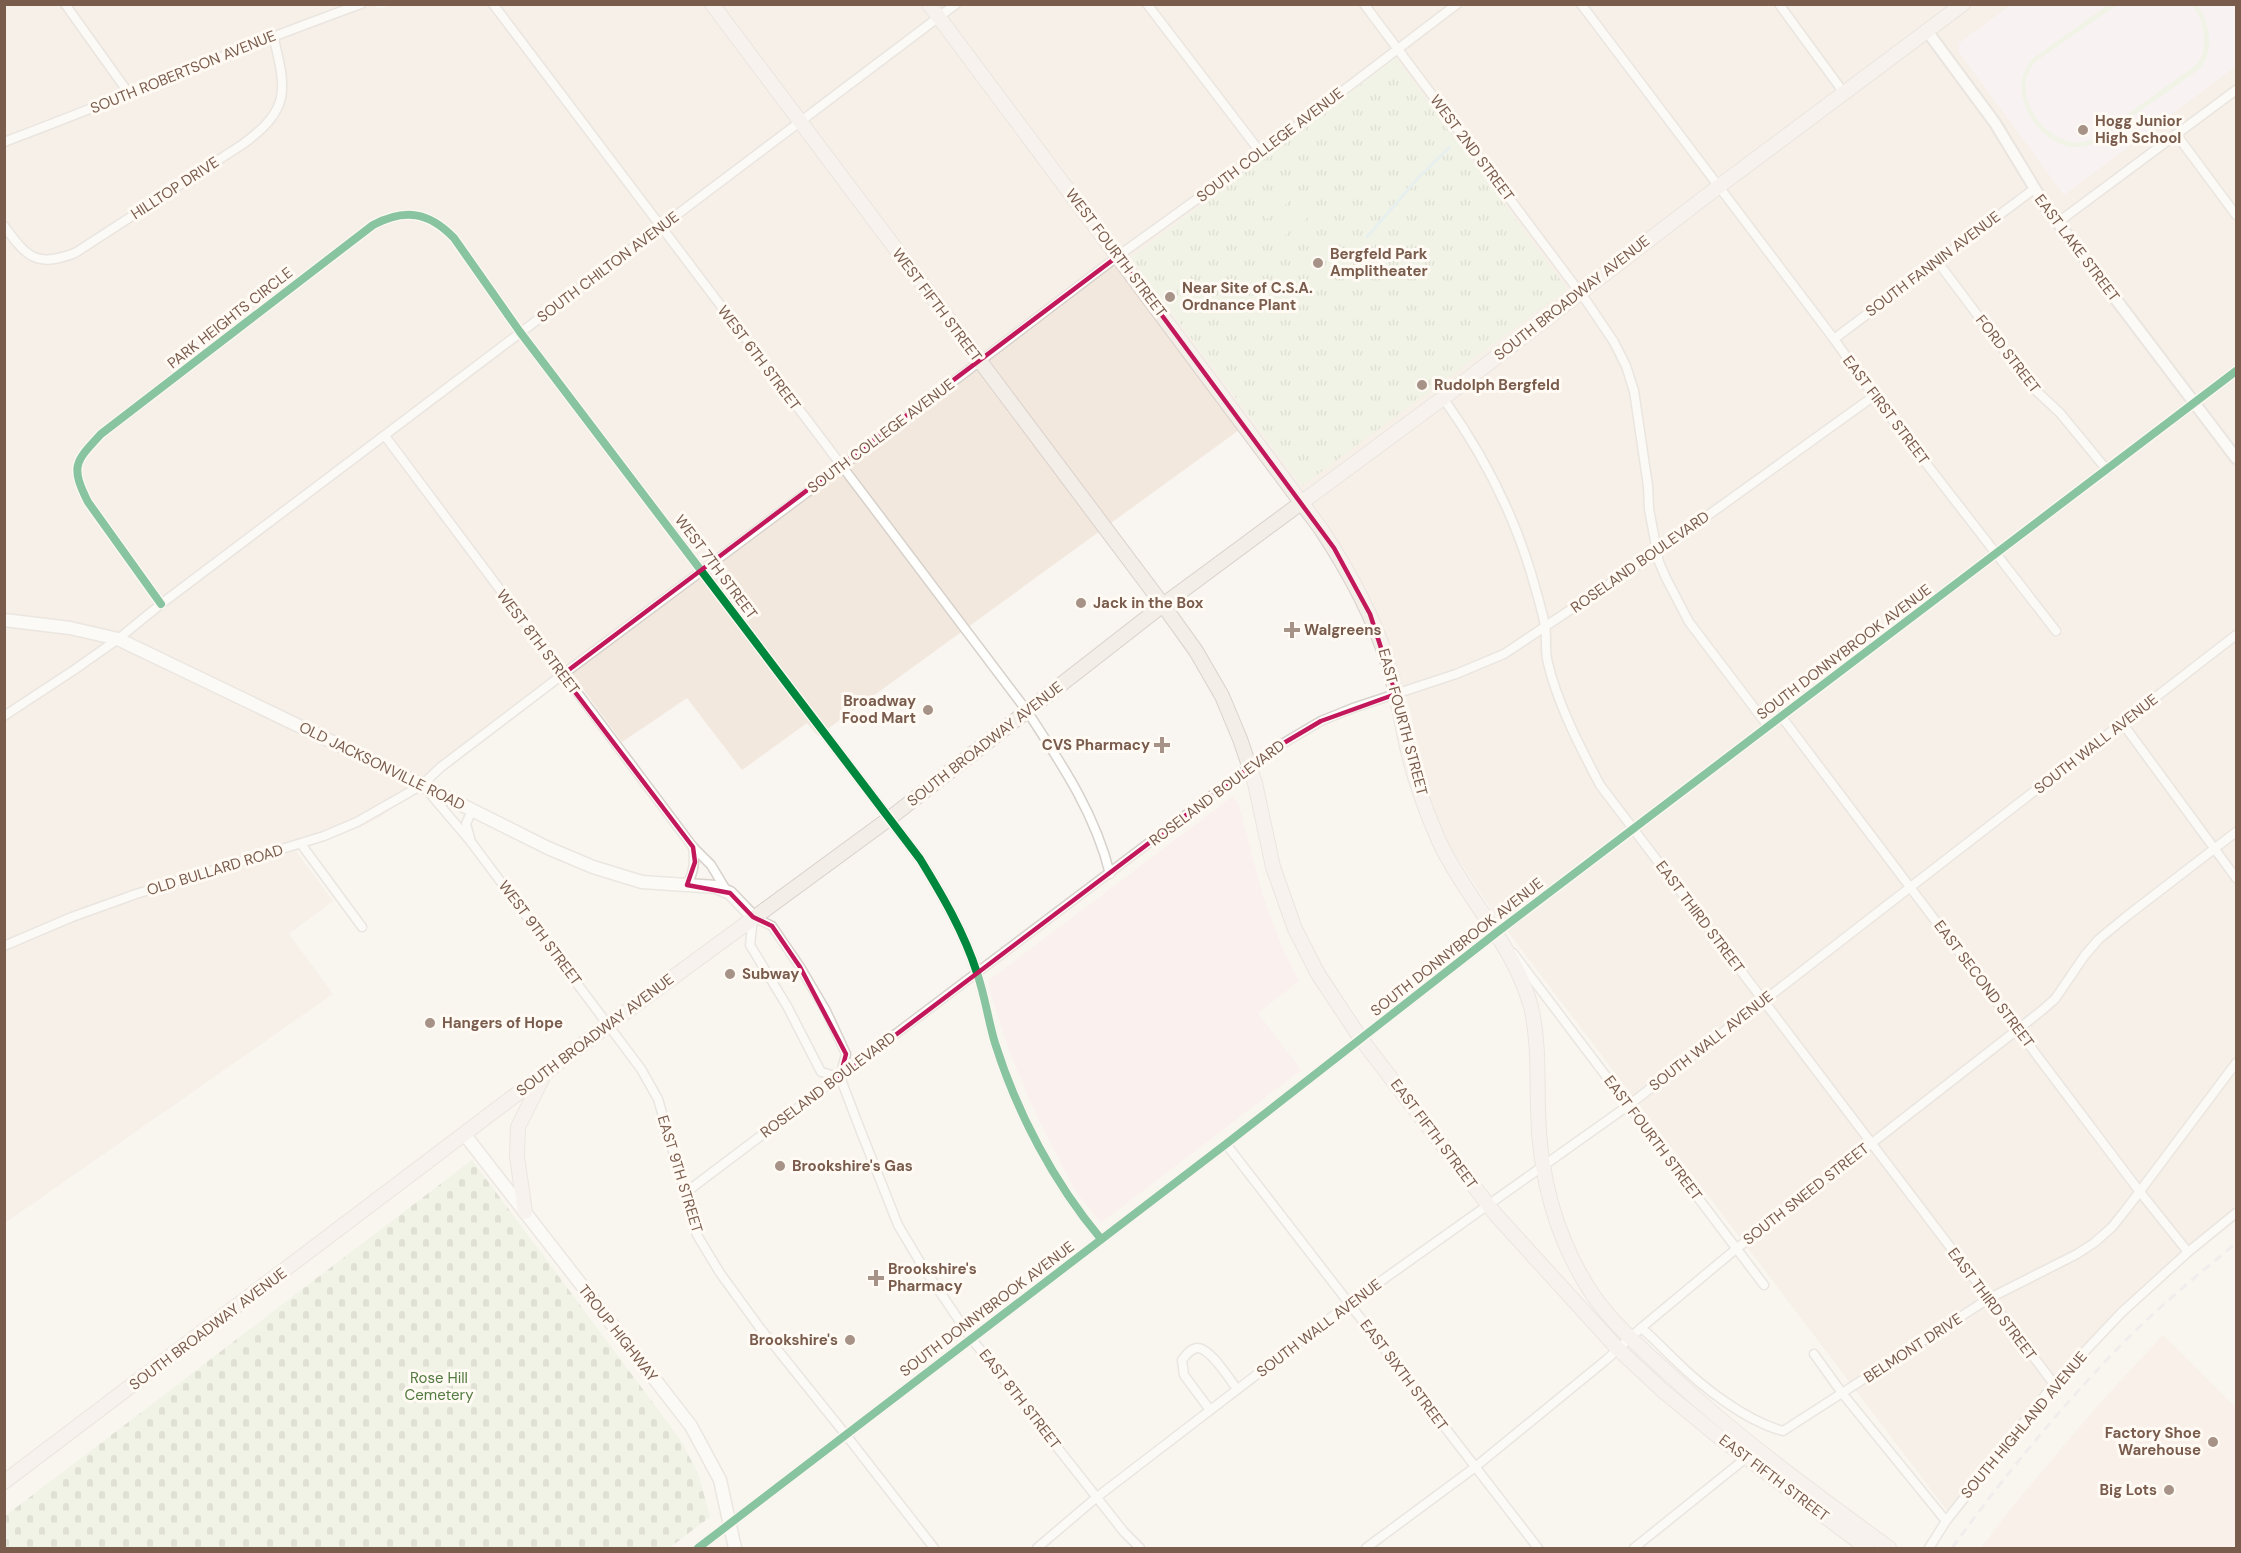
<svg xmlns="http://www.w3.org/2000/svg" width="2241" height="1553" font-family="'DM Sans',sans-serif">
	<defs>
		<pattern id="cemetery-stones" width="16" height="16" patternUnits="userSpaceOnUse" patternTransform="scale(1.5)"><rect width="16" height="16" fill="#e7f0db"/><path d="M2 7V4a2 2 0 0 1 4 0v3zM10 15v-3a2 2 0 0 1 4 0v3z" fill="#c0c6b4"/></pattern>
		<pattern id="park-tufts" width="24" height="20" patternUnits="userSpaceOnUse" patternTransform="scale(1.5)"><rect width="24" height="20" fill="#e7f0db"/><path d="M3 7l-1-3M5 7V3M7 7l1-3M15 17l-1-3M17 17v-4M19 17l1-3" fill="none" stroke="#c0c6b4"/></pattern>
	</defs>
	<rect width="100%" height="100%" fill="#f9f5f0"/>
	<path fill="#f2e8de" fill-rule="evenodd" d="M 374,4 L 378,9 L 395,4 L 2236,5 L 2236,1221 L 2191,1257 L 2121,1321 L 2060,1387 L 1954,1520 L 1493,912 L 1449,845 L 1432,807 L 1409,707 L 1372,601 L 1317,512 L 1250,422 L 818,736 L 807,723 L 742,770 L 687,698 L 622,742 L 572,674 L 449,768 L 380,817 L 361,827 L 296,851 L 333,901 L 289,934 L 333,994 L 5,1223 L 5,5 ZM 1395,58 L 1448,130 L 1302,486 L 1131,258 Z"/>
	<polygon fill="#f6e8e1" points="2163,1335 2236,1408 2236,1548 1981,1548 2012,1507 2098,1405"/>
	<polygon fill="#f6eef6" points="2011,5 2236,5 2236,66 2064,195 1959,52 1959,43"/>
	<polygon fill="#fae9e9" points="1233,796 1239,806 1263,896 1282,947 1299,981 1258,1013 1301,1070 1101,1223 1076,1192 1037,1117 1009,1051 990,991 989,980"/>
	<path fill="url(#cemetery-stones)" d="M 472,1160 L 679,1438 L 698,1473 L 710,1517 L 669,1548 L 5,1548 L 5,1516 C 161,1398 316,1278 472,1160 Z"/>
	<polygon fill="url(#park-tufts)" points="1396,58 1567,289 1302,486 1131,258"/>
	<g fill="#e7f0db">
		<path d="M 2109,4 L 2117,5 L 2038,60 C 2003,91 2050,155 2091,140 L 2196,65 C 2210,49 2204,20 2192,5 L 2198,5 C 2210,23 2215,51 2200,69 L 2096,142 C 2054,167 1998,98 2032,59 Z"/>
		<polygon points="1285,181 1296,196 1266,219 1254,204"/>
		<polygon points="1300,201 1311,215 1281,238 1270,224"/>
	</g>
	<g fill="none" stroke-linecap="round" stroke-linejoin="round">
		<polyline stroke="#d0e8ea" stroke-width="3" points="1367,237 1419,177 1449,148"/>
		<defs>
			<g id="minor">
				<polyline points="65,4 130,95"/>
				<path d="M 493,4 L 1027,711 C 1061,763 1095,813 1110,874"/>
				<polyline points="1147,4 1261,153"/>
				<polyline points="1364,4 1587,302 1614,342 1626,366 1634,391 1648,486 1649,509 1659,562 1666,578 1689,622 1768,726"/>
				<polyline points="1581,4 1834,339 1874,396 2056,631"/>
				<polyline points="1779,4 1844,93"/>
				<polyline points="2176,134 2236,215"/>
				<path d="M 4,142 C 124,97 241,47 361,4"/>
				<polyline points="2057,223 2236,90"/>
				<path d="M 4,226 C 27,257 36,268 75,253 L 243,144 C 292,108 286,89 273,35"/>
				<polyline points="1937,261 2030,385 2060,413 2107,470"/>
				<polyline points="1834,339 2034,189"/>
				<path d="M 1443,398 C 1481,451 1512,510 1531,573 C 1536,591 1542,609 1545,626 C 1547,637 1545,648 1547,659 C 1556,701 1580,747 1600,785 L 2054,1384"/>
				<polyline points="385,436 693,847 711,865 726,890"/>
				<path d="M 161,604 L 88,502 C 70,466 75,462 101,434 L 373,225 C 405,208 429,212 454,238 L 520,332 L 920,859 C 942,895 964,932 977,973 C 985,996 988,1020 995,1043 C 1017,1113 1054,1183 1101,1239"/>
				<polyline points="4,716 74,670 118,639 161,604 956,4"/>
				<polyline points="1781,716 2140,1192 2188,1252"/>
				<polyline points="2123,724 2236,878"/>
				<polyline points="426,789 471,842 641,1069 658,1099 697,1235 720,1273 760,1328 846,1435 934,1548"/>
				<polyline points="470,838 466,824 472,810"/>
				<polyline points="301,844 362,927"/>
				<path d="M 687,885 C 694,871 695,863 693,847"/>
				<polyline points="4,946 72,917 136,894 324,836 357,822 422,785 441,767 562,675 841,467 1118,256 1261,153 1457,4"/>
				<polyline points="1513,953 1764,1285"/>
				<polyline points="840,1077 821,1072 787,1006 750,945 753,917 772,926 800,967 826,1011 846,1054 840,1077 858,1124 898,1225 923,1267 971,1338 1124,1532 1140,1548"/>
				<polyline points="1226,1144 1538,1548"/>
				<polyline points="685,1193 1272,750 1321,721 1353,708 1456,674 1504,654 1657,552 1874,396"/>
				<path d="M 1641,1328 C 1654,1338 1663,1349 1675,1360 C 1702,1387 1746,1421 1783,1431 L 1988,1299 L 2077,1254 L 2094,1243 L 2112,1227 L 2128,1207 L 2236,1063"/>
				<polyline points="1814,1354 1842,1393 1946,1521"/>
				<path d="M 1210,1410 L 1184,1375 L 1182,1360 C 1186,1355 1190,1349 1197,1348 C 1210,1347 1230,1380 1237,1389"/>
				<polyline points="698,1548 1226,1144 1496,933 2236,371"/>
				<polyline points="1037,1548 1097,1497 1350,1303 1629,1105 2236,635"/>
				<polyline points="1366,1548 1474,1468 1606,1360 1641,1328 1736,1249 2040,1012 2055,999 2085,955 2099,939 2127,916 2236,832"/>
				<polyline points="1634,1548 1746,1458"/>
				<polyline points="1929,1548 1946,1521 2054,1384 2121,1313 2188,1252 2236,1213"/>
			</g>
			<polyline id="tertiary" points="1927,31 1995,123 2046,207 2236,458"/>
			<g id="secondary">
				<polyline points="4,620 70,628 118,639 422,785 548,848 593,867 642,882 716,887 730,893 753,917"/>
				<polyline points="465,1135 691,1426 720,1480 735,1548"/>
			</g>
			<g id="primary">
				<polyline points="712,4 1163,605 1196,651 1222,696 1240,739 1255,783 1273,867 1295,929 1318,974 1361,1039 1496,1215 1618,1349 1662,1390 1719,1437 1867,1548"/>
				<path d="M 929,4 L 1321,529 C 1348,570 1372,613 1387,660 C 1397,691 1401,723 1409,755 C 1416,784 1427,814 1439,841 C 1466,899 1514,944 1531,1007 C 1539,1041 1537,1075 1538,1110 C 1539,1175 1556,1240 1593,1295 C 1614,1325 1642,1349 1669,1374 C 1738,1438 1814,1493 1889,1548"/>
				<polyline points="525,1212 517,1157 518,1127 542,1079"/>
				<polyline points="4,1482 608,1025 890,818 1163,605 1443,398 1718,187 1963,4"/>
			</g>
		</defs>
		<use href="#minor" stroke="#d7d1cb" stroke-width="11"/>
		<use href="#tertiary" stroke="#d7d1cb" stroke-width="14"/>
		<use href="#secondary" stroke="#d9d2cb" stroke-width="15"/>
		<use href="#primary" stroke="#dad1cc" stroke-width="16"/>
		<use href="#minor" stroke="#fefefd" stroke-width="8"/>
		<use href="#tertiary" stroke="#fefefd" stroke-width="10"/>
		<use href="#secondary" stroke="#fefefd" stroke-width="12"/>
		<use href="#primary" stroke="#f3eee8" stroke-width="14"/>
		<path stroke="#e6e3e7" stroke-width="3" stroke-dasharray="9 6" stroke-linecap="butt" d="M 1952,1548 C 2005,1475 2063,1404 2127,1339 C 2161,1305 2199,1274 2236,1243"/>
		<defs>
			<g id="cycleway">
				<path d="M 161,604 L 88,502 C 70,466 75,462 101,434 L 373,225 C 405,208 429,212 454,238 L 520,332 L 920,859 C 942,895 964,932 977,973 C 985,996 988,1020 995,1043 C 1017,1113 1054,1183 1101,1239"/>
				<polyline points="698,1548 1226,1144 1496,933 2236,371"/>
			</g>
		</defs>
		<use href="#cycleway" stroke="#fffaf3" stroke-width="11"/>
		<use href="#cycleway" stroke="#00873e" stroke-width="8"/>
	</g>
	<path d="M0 0H2241V1553H0ZM 1118,256 L 1334,548 L 1370,614 L 1396,694 L 1321,721 L 1272,750 L 840,1077 L 846,1054 L 800,967 L 772,926 L 753,917 L 730,893 L 687,885 L 695,862 L 693,847 L 562,675 Z" fill="#f9f5f0" fill-opacity=".55" fill-rule="evenodd"/>
	<path fill="none" stroke="#c2185b" stroke-width="4.5" stroke-linejoin="round" d="M 1118,256 L 1334,548 L 1370,614 L 1396,694 L 1321,721 L 1272,750 L 840,1077 L 846,1054 L 800,967 L 772,926 L 753,917 L 730,893 L 687,885 L 695,862 L 693,847 L 562,675 Z"/>
	<g fill="#a69286" stroke="#fffaf3" stroke-width="2">
		<circle cx="2083" cy="130" r="6"/>
		<circle cx="1318" cy="263" r="6"/>
		<circle cx="1170" cy="297" r="6"/>
		<circle cx="1422" cy="385" r="6"/>
		<circle cx="1081" cy="603" r="6"/>
		<path d="M1289 621h6v6h6v6h-6v6h-6v-6h-6v-6h6z"/>
		<circle cx="928" cy="710" r="6"/>
		<path d="M1159 736h6v6h6v6h-6v6h-6v-6h-6v-6h6z"/>
		<circle cx="730" cy="974" r="6"/>
		<circle cx="430" cy="1023" r="6"/>
		<circle cx="780" cy="1166" r="6"/>
		<path d="M873 1269h6v6h6v6h-6v6h-6v-6h-6v-6h6z"/>
		<circle cx="850" cy="1340" r="6"/>
		<circle cx="2213" cy="1442" r="6"/>
		<circle cx="2169" cy="1490" r="6"/>
	</g>
	<g text-anchor="middle" stroke-width="6" stroke-linejoin="round" paint-order="stroke">
		<g font-size="15" fill="#7a5c4d" stroke="#fffaf3">
			<text transform="translate(183 72) rotate(-22)" y="5">SOUTH ROBERTSON AVENUE</text>
			<text transform="translate(1270 145) rotate(-37)" y="5">SOUTH COLLEGE AVENUE</text>
			<text transform="translate(1472 148) rotate(53)" y="5">WEST 2ND STREET</text>
			<text transform="translate(175 188) rotate(-33)" y="5">HILLTOP DRIVE</text>
			<text transform="translate(2077 248) rotate(53)" y="5">EAST LAKE STREET</text>
			<text transform="translate(1116 253) rotate(53)" y="5">WEST FOURTH STREET</text>
			<text transform="translate(1933 264) rotate(-37)" y="5">SOUTH FANNIN AVENUE</text>
			<text transform="translate(608 267) rotate(-37)" y="5">SOUTH CHILTON AVENUE</text>
			<text transform="translate(1572 298) rotate(-38)" y="5">SOUTH BROADWAY AVENUE</text>
			<text transform="translate(937 305) rotate(53)" y="5">WEST FIFTH STREET</text>
			<text transform="translate(230 318) rotate(-38)" y="5">PARK HEIGHTS CIRCLE</text>
			<text transform="translate(2008 354) rotate(52)" y="5">FORD STREET</text>
			<text transform="translate(759 358) rotate(53)" y="5">WEST 6TH STREET</text>
			<text transform="translate(1886 410) rotate(53)" y="5">EAST FIRST STREET</text>
			<text transform="translate(881 436) rotate(-37)" y="5">SOUTH COLLEGE AVENUE</text>
			<text transform="translate(1640 562) rotate(-35)" y="5">ROSELAND BOULEVARD</text>
			<text transform="translate(716 567) rotate(53)" y="5">WEST 7TH STREET</text>
			<text transform="translate(538 642) rotate(53)" y="5">WEST 8TH STREET</text>
			<text transform="translate(1844 652) rotate(-37)" y="5">SOUTH DONNYBROOK AVENUE</text>
			<text transform="translate(1403 722) rotate(75)" y="5">EAST FOURTH STREET</text>
			<text transform="translate(985 744) rotate(-38)" y="5">SOUTH BROADWAY AVENUE</text>
			<text transform="translate(2096 744) rotate(-38)" y="5">SOUTH WALL AVENUE</text>
			<text transform="translate(382 766) rotate(26)" y="5">OLD JACKSONVILLE ROAD</text>
			<text transform="translate(1217 793) rotate(-37)" y="5">ROSELAND BOULEVARD</text>
			<text transform="translate(215 870) rotate(-17)" y="5">OLD BULLARD ROAD</text>
			<text transform="translate(1700 917) rotate(53)" y="5">EAST THIRD STREET</text>
			<text transform="translate(540 933) rotate(53)" y="5">WEST 9TH STREET</text>
			<text transform="translate(1457 947) rotate(-38)" y="5">SOUTH DONNYBROOK AVENUE</text>
			<text transform="translate(1984 984) rotate(53)" y="5">EAST SECOND STREET</text>
			<text transform="translate(595 1035) rotate(-37)" y="5">SOUTH BROADWAY AVENUE</text>
			<text transform="translate(1711 1041) rotate(-38)" y="5">SOUTH WALL AVENUE</text>
			<text transform="translate(828 1085) rotate(-37)" y="5">ROSELAND BOULEVARD</text>
			<text transform="translate(1434 1134) rotate(53)" y="5">EAST FIFTH STREET</text>
			<text transform="translate(1653 1138) rotate(53)" y="5">EAST FOURTH STREET</text>
			<text transform="translate(680 1174) rotate(73)" y="5">EAST 9TH STREET</text>
			<text transform="translate(1806 1194) rotate(-38)" y="5">SOUTH SNEED STREET</text>
			<text transform="translate(1992 1304) rotate(53)" y="5">EAST THIRD STREET</text>
			<text transform="translate(987 1309) rotate(-37)" y="5">SOUTH DONNYBROOK AVENUE</text>
			<text transform="translate(1319 1328) rotate(-37)" y="5">SOUTH WALL AVENUE</text>
			<text transform="translate(208 1329) rotate(-37)" y="5">SOUTH BROADWAY AVENUE</text>
			<text transform="translate(618 1333) rotate(52)" y="5">TROUP HIGHWAY</text>
			<text transform="translate(1913 1348) rotate(-33)" y="5">BELMONT DRIVE</text>
			<text transform="translate(1404 1375) rotate(53)" y="5">EAST SIXTH STREET</text>
			<text transform="translate(1020 1399) rotate(52)" y="5">EAST 8TH STREET</text>
			<text transform="translate(2024 1425) rotate(-50)" y="5">SOUTH HIGHLAND AVENUE</text>
			<text transform="translate(1774 1478) rotate(37)" y="5">EAST FIFTH STREET</text>
		</g>
		<g font-size="15" font-weight="bold" fill="#7a5c4d" stroke="#fffaf3" text-anchor="start">
			<text x="2095" y="126">Hogg Junior<tspan x="2095" dy="17">High School</tspan></text>
			<text x="1330" y="259">Bergfeld Park<tspan x="1330" dy="17">Amplitheater</tspan></text>
			<text x="1182" y="293">Near Site of C.S.A.<tspan x="1182" dy="17">Ordnance Plant</tspan></text>
			<text x="1434" y="390">Rudolph Bergfeld</text>
			<text x="1093" y="608">Jack in the Box</text>
			<text x="1304" y="635">Walgreens</text>
			<text x="916" y="706" text-anchor="end">Broadway<tspan x="916" dy="17">Food Mart</tspan></text>
			<text x="1150" y="750" text-anchor="end">CVS Pharmacy</text>
			<text x="742" y="979">Subway</text>
			<text x="442" y="1028">Hangers of Hope</text>
			<text x="792" y="1171">Brookshire's Gas</text>
			<text x="888" y="1274">Brookshire's<tspan x="888" dy="17">Pharmacy</tspan></text>
			<text x="838" y="1345" text-anchor="end">Brookshire's</text>
			<text x="2201" y="1438" text-anchor="end">Factory Shoe<tspan x="2201" dy="17">Warehouse</tspan></text>
			<text x="2157" y="1495" text-anchor="end">Big Lots</text>
		</g>
		<g font-size="15" fill="#537a41" stroke="#fffaf3">
			<text x="439" y="1383">Rose Hill<tspan x="439" dy="17">Cemetery</tspan></text>
		</g>
	</g>
	<rect width="2241" height="1553" fill="none" stroke="#7a5c4d" stroke-width="12"/>
</svg>
